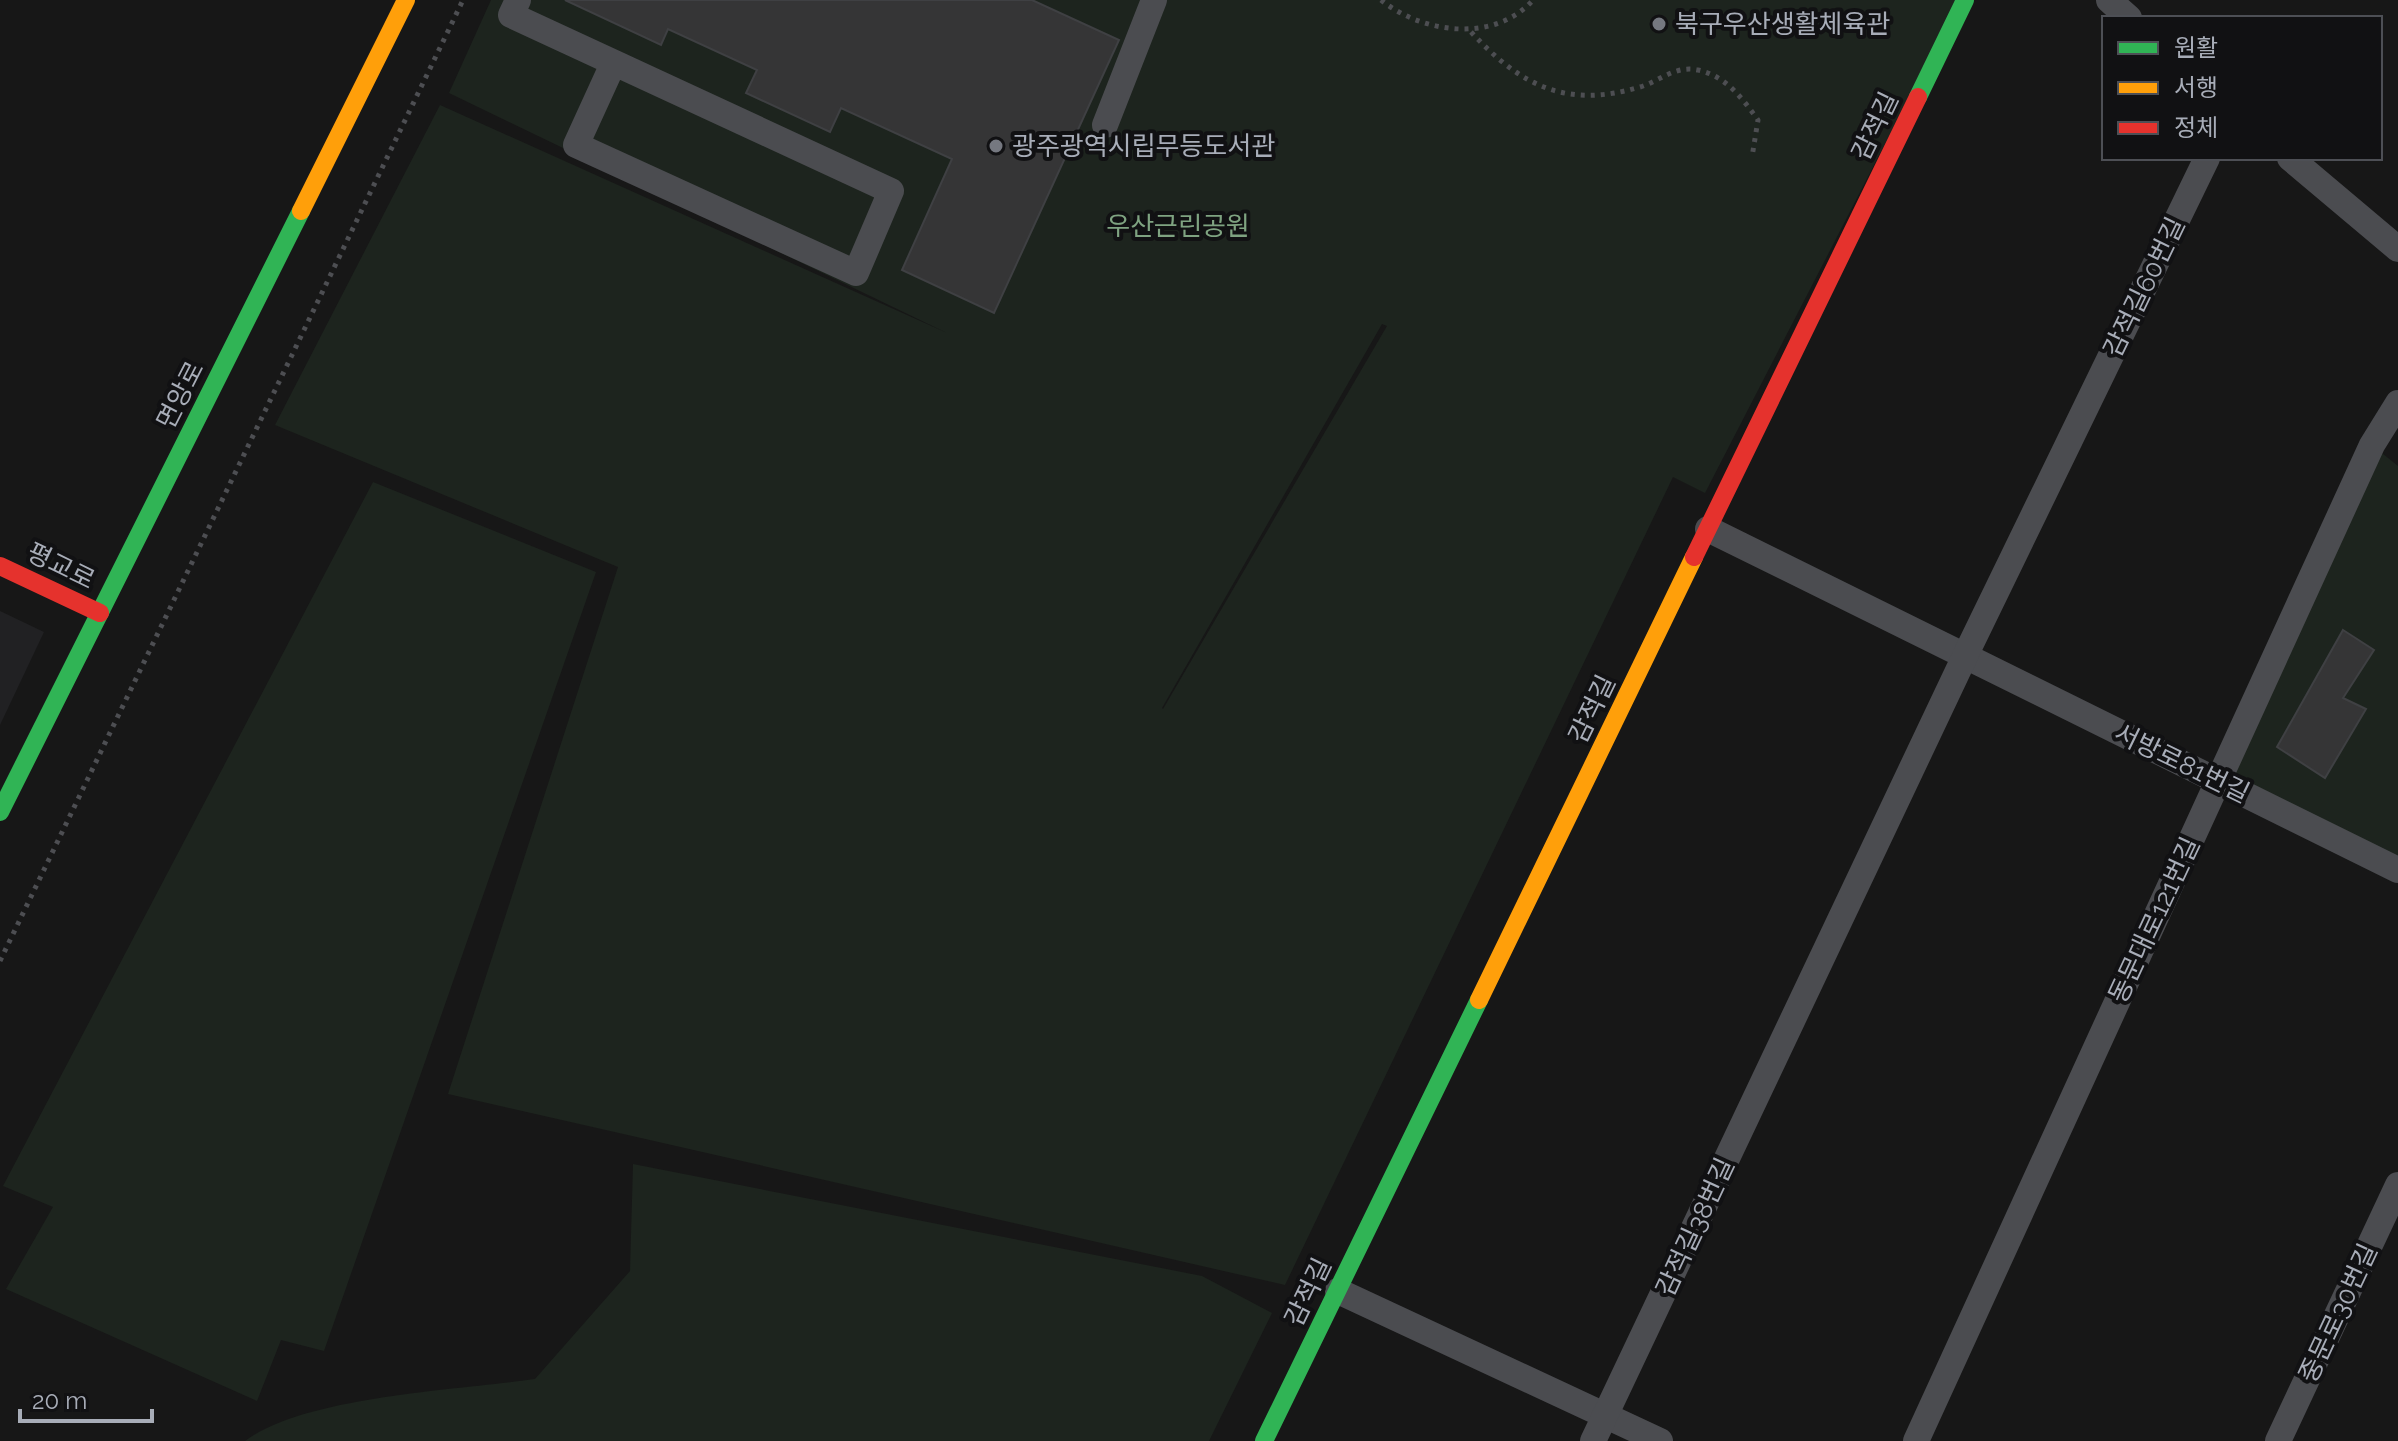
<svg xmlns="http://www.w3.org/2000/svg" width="2398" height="1441" font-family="Raleway,'Noto Sans KR',sans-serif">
	<rect width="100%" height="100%" fill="#171717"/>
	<polygon fill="#212123" points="0,611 44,632 0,725"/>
	<g fill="#1d241e" fill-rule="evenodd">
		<path d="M 491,0 L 1959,0 L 1705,493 L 1673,477 L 1285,1285 L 448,1094 L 618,567 L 275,425 L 440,105 L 947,333 L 449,93 ZM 1382,324 L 1387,326 L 1163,709 L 1162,708 Z"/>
		<polygon points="2372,445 2398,466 2398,870 2218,781"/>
		<polygon points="373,482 596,572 324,1351 281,1340 257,1401 6,1289 53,1207 3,1186"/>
		<path d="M 633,1164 L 1202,1276 L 1272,1313 L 1209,1441 L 245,1441 C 305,1396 458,1390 535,1379 L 630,1271 Z"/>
	</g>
	<g fill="#353536" stroke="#3f4043" stroke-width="2">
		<polygon points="565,0 1032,0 1119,40 994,313 902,270 952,159 841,108 830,132 746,93 757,70 668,29 661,45"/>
		<polygon points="2343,630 2374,650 2343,698 2366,709 2325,778 2277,747"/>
	</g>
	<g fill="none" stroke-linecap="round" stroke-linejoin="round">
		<g stroke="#4d4e52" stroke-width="5" stroke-dasharray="4 6" stroke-linecap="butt">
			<path d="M 1381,0 C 1423,34 1495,43 1533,0"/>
			<path d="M 1471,32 C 1521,86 1566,109 1640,87 C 1660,81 1675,65 1698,70 C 1726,76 1742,98 1758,120 L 1752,157"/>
			<polyline points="0,961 463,0"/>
		</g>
		<g stroke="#4b4c50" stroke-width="26">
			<polyline points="518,0 511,15 891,191 856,273 576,145 613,64"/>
			<polyline points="2109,0 2129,18"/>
			<polyline points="1105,125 1154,0"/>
			<polyline points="2290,158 2398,249"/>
			<polyline points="1708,529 2398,870"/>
			<polyline points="1338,1291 1660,1441"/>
			<polyline points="1593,1441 1965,656 2207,158"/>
			<polyline points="1916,1441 2372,445 2398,403"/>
			<polyline points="2278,1441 2398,1185"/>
		</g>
		<g stroke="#30b455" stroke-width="18">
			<polyline points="1918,97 1965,0"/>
			<polyline points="0,812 301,211"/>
			<polyline points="1264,1441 1479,1000"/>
		</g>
		<g stroke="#ff9f0a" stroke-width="18">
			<polyline points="301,211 406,0"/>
			<polyline points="1479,1000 1694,557"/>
		</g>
		<g stroke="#e5322d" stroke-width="18">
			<polyline points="1694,557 1918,97"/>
			<polyline points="0,566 100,613"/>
		</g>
	</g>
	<g fill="#757880" stroke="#111113" stroke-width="3">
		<circle cx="1659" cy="24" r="8"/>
		<circle cx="996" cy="146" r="8"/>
	</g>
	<g text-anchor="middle" stroke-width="8" stroke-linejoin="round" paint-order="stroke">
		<g font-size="26" fill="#a8adb8" stroke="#111113" text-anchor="start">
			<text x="1675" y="33">북구우산생활체육관</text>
			<text x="1012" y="155">광주광역시립무등도서관</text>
		</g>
		<g font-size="26" fill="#a8adb8" stroke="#111113">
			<text transform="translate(1875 126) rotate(-64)" y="9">감적길</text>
			<text transform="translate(2144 287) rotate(-64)" y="9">감적길60번길</text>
			<text transform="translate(180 395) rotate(-63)" y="9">면앙로</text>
			<text transform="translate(61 566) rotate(26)" y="9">평교로</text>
			<text transform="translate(1592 709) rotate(-64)" y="9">감적길</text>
			<text transform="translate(2182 763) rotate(26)" y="9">서방로81번길</text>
			<text transform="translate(2154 920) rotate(-65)" y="9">동문대로121번길</text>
			<text transform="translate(1695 1227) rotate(-65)" y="9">감적길38번길</text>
			<text transform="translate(1308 1292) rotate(-64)" y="9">감적길</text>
			<text transform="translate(2338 1313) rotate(-65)" y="9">중문로30번길</text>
		</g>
		<g font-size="26" fill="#7fa381" stroke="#111113">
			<text x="1178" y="235">우산근린공원</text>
		</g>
	</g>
	<rect x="2102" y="16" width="280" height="144" fill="#111113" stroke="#4d4f55" stroke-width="2"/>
	<rect x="2118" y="42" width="40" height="12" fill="#30b455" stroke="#4d4f55" stroke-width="2"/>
	<text x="2174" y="56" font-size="24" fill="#a8adb8">원활</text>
	<rect x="2118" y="82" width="40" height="12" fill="#ff9f0a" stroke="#4d4f55" stroke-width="2"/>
	<text x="2174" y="96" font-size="24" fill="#a8adb8">서행</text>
	<rect x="2118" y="122" width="40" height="12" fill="#e5322d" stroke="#4d4f55" stroke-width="2"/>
	<text x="2174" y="136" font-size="24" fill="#a8adb8">정체</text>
	<path d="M20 1409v12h132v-12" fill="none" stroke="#a8adb8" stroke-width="4"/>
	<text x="32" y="1409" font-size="24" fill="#a8adb8" stroke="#111113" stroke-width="6" paint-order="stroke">20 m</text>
</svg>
